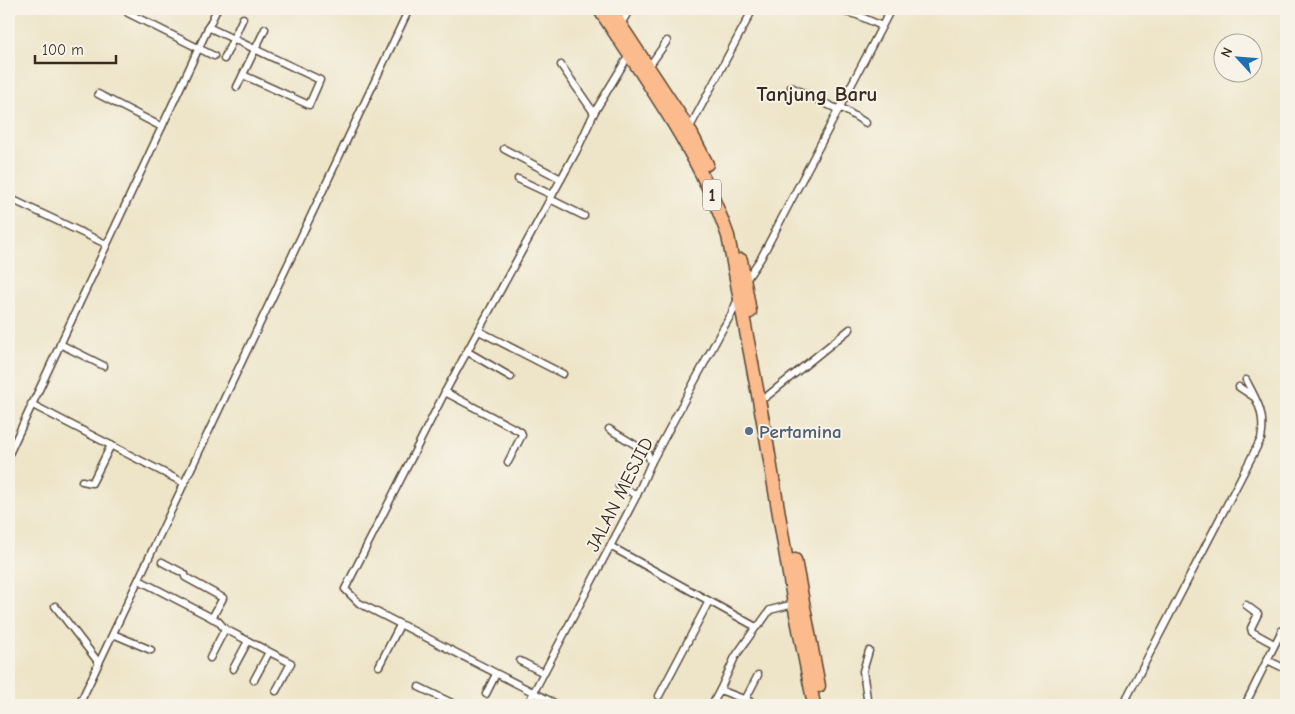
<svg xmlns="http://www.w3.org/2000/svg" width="1295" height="714" font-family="'Comic Neue',sans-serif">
	<rect width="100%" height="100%" fill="#f7f3e8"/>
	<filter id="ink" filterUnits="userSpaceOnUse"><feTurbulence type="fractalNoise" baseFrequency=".02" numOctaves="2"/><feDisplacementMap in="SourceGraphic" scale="10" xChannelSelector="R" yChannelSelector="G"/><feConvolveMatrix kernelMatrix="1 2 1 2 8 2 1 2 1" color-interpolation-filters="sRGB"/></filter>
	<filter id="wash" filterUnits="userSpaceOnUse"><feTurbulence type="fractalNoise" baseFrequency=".0096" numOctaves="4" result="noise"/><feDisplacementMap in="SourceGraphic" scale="20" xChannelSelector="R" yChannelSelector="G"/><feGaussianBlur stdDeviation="1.12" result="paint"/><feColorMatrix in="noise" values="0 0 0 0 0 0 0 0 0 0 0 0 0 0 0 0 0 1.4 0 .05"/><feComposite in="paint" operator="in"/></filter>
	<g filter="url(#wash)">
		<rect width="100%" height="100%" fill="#eee5c9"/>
	</g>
	<g filter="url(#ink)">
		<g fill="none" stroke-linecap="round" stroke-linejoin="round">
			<defs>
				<g id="street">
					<polyline points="834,9 857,15 882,26"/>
					<polyline points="128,13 214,56"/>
					<polyline points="621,24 630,9"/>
					<polyline points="208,27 320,80 309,105 243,75"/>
					<polyline points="224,59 243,18"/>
					<polyline points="561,65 594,113"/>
					<polyline points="648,68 667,41"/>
					<polyline points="237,87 265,29"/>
					<polyline points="791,87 839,110"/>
					<polyline points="98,94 162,127"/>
					<polyline points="840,107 866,123"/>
					<polyline points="689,129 753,9"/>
					<polyline points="504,149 561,179"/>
					<polyline points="518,179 552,195"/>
					<polyline points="9,198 106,244"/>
					<polyline points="550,199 584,216"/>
					<polyline points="746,280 761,258 891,9"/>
					<polyline points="479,331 563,374"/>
					<polyline points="60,344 104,366"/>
					<polyline points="468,352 511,377"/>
					<polyline points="1239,387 1254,397"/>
					<polyline points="445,392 521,432 522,435 508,462"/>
					<polyline points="766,397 850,329"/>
					<polyline points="31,404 184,483"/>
					<polyline points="609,429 647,452 651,463"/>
					<polyline points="9,454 217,9"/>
					<polyline points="82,481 92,483 111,445"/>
					<polyline points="619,486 637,495"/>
					<polyline points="610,546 756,627"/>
					<polyline points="162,562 185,574 185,577 223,598 212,618"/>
					<polyline points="139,580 218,621 225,629 291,663 276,691"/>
					<polyline points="1246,605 1258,614 1251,628 1252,632 1274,644"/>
					<polyline points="55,606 99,663"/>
					<polyline points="113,634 151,650"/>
					<polyline points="210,658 225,629"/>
					<polyline points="1267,660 1286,669"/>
					<polyline points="520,661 544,673"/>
					<polyline points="379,666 400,625"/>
					<polyline points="233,669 248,641"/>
					<polyline points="254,680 269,652"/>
					<polyline points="419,687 456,705"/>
					<polyline points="720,690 735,657 756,627 760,624 770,610 794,604"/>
					<polyline points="486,694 496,674"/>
					<polyline points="659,696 709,601"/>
					<polyline points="745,700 758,675"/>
					<polyline points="79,705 409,9"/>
					<polyline points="527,705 637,495 651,463 722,330 731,315 737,301"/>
					<polyline points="558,705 359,603 345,589 445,392 578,148 594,113 629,55"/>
					<polyline points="712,705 720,690 759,705"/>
					<polyline points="868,705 863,671 869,651"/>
					<path d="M 1123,705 L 1261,439 C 1266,414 1257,401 1246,380"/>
					<polyline points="1245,705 1282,630"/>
				</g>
				<g id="highway">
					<path d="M 599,9 C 647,82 699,153 728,236 L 766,437 L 794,604 L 814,705"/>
					<polyline points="610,9 689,129 707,164"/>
					<polyline points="741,260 750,312"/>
					<polyline points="795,560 819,686"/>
				</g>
			</defs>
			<use href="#street" stroke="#564638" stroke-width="9"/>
			<use href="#highway" stroke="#564638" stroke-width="15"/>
			<use href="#street" stroke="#fff" stroke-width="6"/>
			<use href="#highway" stroke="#fbbb8c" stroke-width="12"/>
		</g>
	</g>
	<circle fill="#5c6f8a" stroke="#f7f3e8" stroke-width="2" cx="749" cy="431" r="5"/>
	<g text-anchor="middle" stroke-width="4" stroke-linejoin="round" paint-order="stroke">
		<rect fill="#f7f3e8" stroke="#73665b" stroke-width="1" x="703" y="179.5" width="18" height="31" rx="4"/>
		<g font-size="18" font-weight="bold" fill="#3b2a1e">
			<text x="712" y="201">1</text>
		</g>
		<g font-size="19" font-weight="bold" fill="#4e5e75" stroke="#f7f3e8" text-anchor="start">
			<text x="759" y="438">Pertamina</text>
		</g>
		<g font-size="19" fill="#3b2a1e" stroke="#f7f3e8">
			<text transform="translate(619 494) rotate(-63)" y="7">JALAN MESJID</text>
		</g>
		<g font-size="21" font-weight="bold" fill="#3b2a1e" stroke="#f7f3e8">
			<text x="817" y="101">Tanjung Baru</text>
		</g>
	</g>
	<rect width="1295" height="714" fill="none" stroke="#f7f3e8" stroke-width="30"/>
	<g transform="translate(1238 58) rotate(296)"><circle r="24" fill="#f7f3e8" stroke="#aca397"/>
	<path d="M0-4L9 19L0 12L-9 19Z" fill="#1f6fb2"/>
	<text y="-8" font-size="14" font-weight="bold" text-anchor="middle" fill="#3b2a1e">N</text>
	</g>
	<path d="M35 55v8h81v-8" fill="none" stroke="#3b2a1e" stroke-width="2.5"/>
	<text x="42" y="55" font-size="15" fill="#3b2a1e" stroke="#f7f3e8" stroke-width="4" paint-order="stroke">100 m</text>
</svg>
